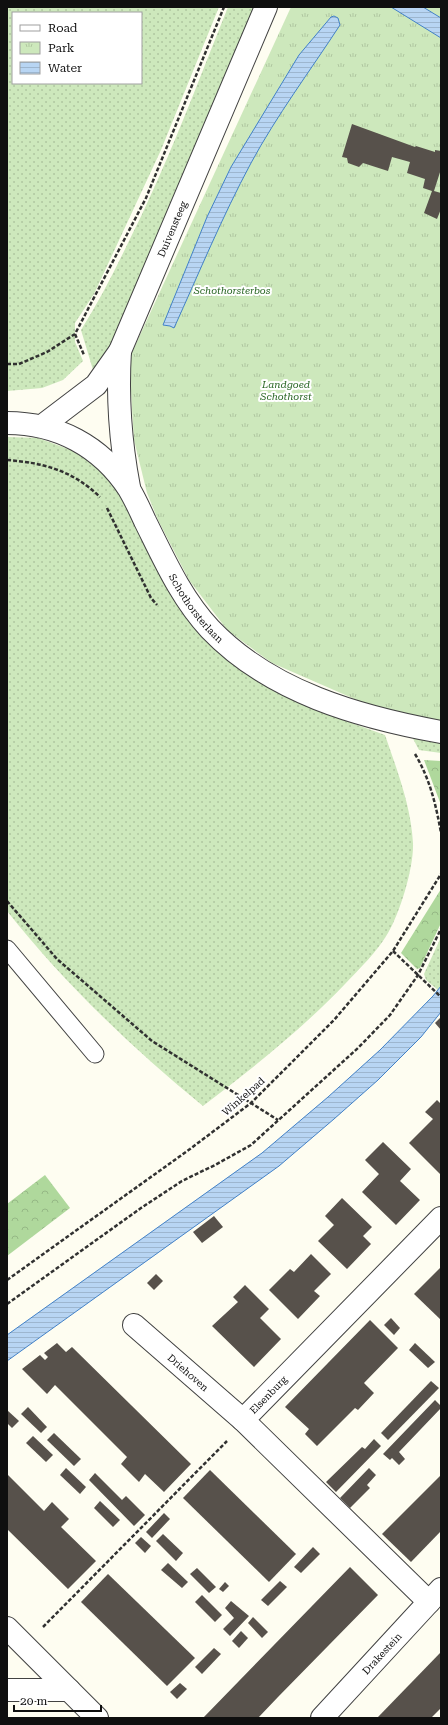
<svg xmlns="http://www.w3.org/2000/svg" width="448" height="1725" font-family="'Roboto Serif',serif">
	<defs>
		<pattern id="grass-dots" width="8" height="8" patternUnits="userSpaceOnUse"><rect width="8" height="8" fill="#cde8bc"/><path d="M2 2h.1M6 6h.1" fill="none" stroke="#afc6a0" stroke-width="1.8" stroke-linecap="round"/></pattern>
		<pattern id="forest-crowns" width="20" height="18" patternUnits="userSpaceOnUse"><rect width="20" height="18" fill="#afd89c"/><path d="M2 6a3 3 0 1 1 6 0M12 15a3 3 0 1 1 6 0" fill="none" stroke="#95b885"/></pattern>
		<pattern id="park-tufts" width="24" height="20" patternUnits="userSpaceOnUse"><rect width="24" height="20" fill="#cde8bc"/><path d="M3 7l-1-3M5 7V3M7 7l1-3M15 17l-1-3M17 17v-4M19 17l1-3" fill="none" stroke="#afc6a0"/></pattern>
		<pattern id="water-rules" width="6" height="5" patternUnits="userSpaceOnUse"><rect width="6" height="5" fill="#b8d5f3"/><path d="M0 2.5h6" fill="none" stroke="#9db6cf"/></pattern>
	</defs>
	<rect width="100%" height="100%" fill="#fefdf1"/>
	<g fill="url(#grass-dots)" fill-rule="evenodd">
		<path d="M 7,7 L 219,7 L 161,150 L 94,294 L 75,323 L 75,342 L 83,361 L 63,380 L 42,388 L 7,391 ZM 13,13 L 141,13 L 141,83 L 13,83 Z"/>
		<path d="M 228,7 L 259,7 L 110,353 L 93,370 L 81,330 C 98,303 113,274 127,245 C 166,168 196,87 228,7 Z"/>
		<path d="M 7,437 L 38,438 L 71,450 L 96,466 L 118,491 L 136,524 L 167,589 L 208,640 L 255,678 L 321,712 L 385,735 C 397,770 411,806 413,843 C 414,867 400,913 388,933 C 377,952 360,968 345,984 C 302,1029 253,1068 203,1106 C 132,1048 64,983 7,911 Z"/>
		<polygon points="410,733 441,739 441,753 419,750"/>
		<polygon points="441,937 441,986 438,990 426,980 424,974"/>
	</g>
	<g fill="url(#forest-crowns)">
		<polygon points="424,760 441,761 441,805"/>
		<polygon points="441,889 441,923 420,968 417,969 401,953"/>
		<polygon points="45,1175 70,1208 7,1256 7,1204"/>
	</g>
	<polygon fill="url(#park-tufts)" points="291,7 441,7 441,721 366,704 272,663 228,631 189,580 158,520 147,493 134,440 129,359"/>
	<g fill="url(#water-rules)" stroke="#4281c7">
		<polygon points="391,7 423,7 441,18 441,38"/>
		<path d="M 334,16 L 338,18 L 340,25 C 310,71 277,115 251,163 C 222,217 199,273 174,328 L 170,326 L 163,325 L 207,217 L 231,167 L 299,55 L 331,17 Z"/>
		<polygon points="441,986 441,1012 421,1037 378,1080 334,1119 279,1166 7,1361 7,1335 262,1153 328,1097 380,1050 433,996"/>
	</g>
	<g fill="#57514b">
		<polygon points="352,124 415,147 416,146 435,152 435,150 441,151 441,169 434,191 441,193 441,209 437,219 424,213 432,191 423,188 425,179 407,173 410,162 392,157 388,171 363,163 359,167 348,163 347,158 342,157"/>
		<polygon points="441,1017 441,1030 435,1023"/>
		<polygon points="437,1100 441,1104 441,1175 409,1143 433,1119 425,1112"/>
		<polygon points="383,1142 411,1169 400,1181 420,1200 396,1225 362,1192 379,1174 365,1160"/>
		<polygon points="342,1198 372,1227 363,1236 371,1244 347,1269 318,1241 334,1225 325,1216"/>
		<polygon points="214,1216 223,1227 202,1243 193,1232"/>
		<polygon points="311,1254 331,1274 314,1291 320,1296 298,1319 269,1290 290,1269 294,1272"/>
		<polygon points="441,1267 441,1320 414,1294"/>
		<polygon points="156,1274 163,1281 154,1290 147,1283"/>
		<polygon points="245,1285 269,1309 260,1318 281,1339 254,1367 212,1326 238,1302 233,1297"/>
		<polygon points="391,1318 400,1328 394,1335 384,1325"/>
		<polygon points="370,1320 398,1348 364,1383 374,1393 358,1410 355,1408 317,1446 305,1434 309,1429 285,1407"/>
		<polygon points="57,1343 66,1352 72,1347 191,1464 164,1492 145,1474 139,1482 121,1464 127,1457 55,1385 47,1394 22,1369 40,1355 45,1360 48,1357 44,1353"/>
		<polygon points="415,1343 435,1362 428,1368 409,1350"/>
		<polygon points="431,1381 439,1388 388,1440 381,1433"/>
		<polygon points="435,1400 441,1406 441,1408 399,1452 405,1459 399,1465 392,1458 390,1460 383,1454"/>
		<polygon points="28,1407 47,1427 41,1433 21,1414"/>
		<polygon points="7,1410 19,1421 12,1428 7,1423"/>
		<polygon points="54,1433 81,1459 74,1466 47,1440"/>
		<polygon points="33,1436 53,1455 46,1462 26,1443"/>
		<polygon points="374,1439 381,1446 336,1492 326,1482 362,1447 365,1449"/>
		<polygon points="66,1468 86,1487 80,1494 60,1475"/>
		<polygon points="369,1468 376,1475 367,1485 370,1488 350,1508 340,1498"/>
		<polygon points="210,1470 296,1554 269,1582 183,1498"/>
		<polygon points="95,1473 122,1500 126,1496 145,1515 134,1526 89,1480"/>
		<polygon points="7,1474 44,1511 52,1502 69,1519 61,1527 96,1561 68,1589 7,1529"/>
		<polygon points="441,1475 441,1531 411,1562 382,1534"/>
		<polygon points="100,1501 120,1520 113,1527 94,1508"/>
		<polygon points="164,1513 170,1519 152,1538 146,1532"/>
		<polygon points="163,1534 183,1553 176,1561 156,1541"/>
		<polygon points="141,1537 151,1546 145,1553 135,1543"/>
		<polygon points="313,1547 320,1554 301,1573 294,1567"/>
		<polygon points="168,1563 188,1582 182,1588 161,1570"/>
		<polygon points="350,1567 378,1595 278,1697 258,1718 203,1718"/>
		<polygon points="197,1568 216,1587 209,1593 190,1574"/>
		<polygon points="108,1574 195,1658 167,1686 81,1602"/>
		<polygon points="280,1581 287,1587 268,1606 261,1600"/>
		<polygon points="225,1582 229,1586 223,1592 219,1589"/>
		<polygon points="202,1595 222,1615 215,1622 195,1602"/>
		<polygon points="231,1601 249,1616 230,1636 223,1629 234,1618 225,1608"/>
		<polygon points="253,1617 268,1632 262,1638 248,1623"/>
		<polygon points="241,1631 248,1638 239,1648 232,1641"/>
		<polygon points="214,1648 221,1654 202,1674 195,1667"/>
		<polygon points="441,1652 441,1708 431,1718 377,1718"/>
		<polygon points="180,1683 187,1689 177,1699 170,1692"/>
	</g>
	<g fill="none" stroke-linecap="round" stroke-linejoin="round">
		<defs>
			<polyline id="lane" points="7,949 95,1054"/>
			<g id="street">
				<path d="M 120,351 C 117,399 120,440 129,487"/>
				<path id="s1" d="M 7,423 C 57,423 101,446 129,489 C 135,499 140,510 145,521 C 164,559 181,598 210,629 C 270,692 359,717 441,732"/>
				<path id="s2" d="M 42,426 L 96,385 L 120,351 L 266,7"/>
				<path id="s3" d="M 134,1325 L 243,1420"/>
				<path id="s4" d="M 429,1602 L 243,1420 L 441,1218"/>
				<polyline points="7,1628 69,1690"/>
				<polyline points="7,1690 69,1690 97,1718"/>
				<path id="s5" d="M 322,1718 L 441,1589"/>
			</g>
		</defs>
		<use href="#lane" stroke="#424242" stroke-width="19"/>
		<use href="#street" stroke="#424242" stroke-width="24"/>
		<g stroke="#313131" stroke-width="2.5" stroke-dasharray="4 2" stroke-linecap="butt">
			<polyline points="75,334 84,355"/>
			<polyline points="7,364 19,364 47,352 75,334 146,198 224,7"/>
			<path d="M 7,460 C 45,463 73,471 100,497"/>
			<polyline points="107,508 151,598 157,605"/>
			<path d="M 415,754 C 430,779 436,805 441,833"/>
			<polyline points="7,901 57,959 152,1041 278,1120"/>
			<polyline points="393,951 441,997"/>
			<polyline points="7,1280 190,1149 251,1103 334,1020 393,951 441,874"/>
			<polyline points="7,1304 141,1208 182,1181 215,1165 251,1145 358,1048 390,1015 418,975 441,929"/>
			<polyline points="43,1627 227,1441"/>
		</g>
		<use href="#lane" stroke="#fff" stroke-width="17"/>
		<use href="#street" stroke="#fff" stroke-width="22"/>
	</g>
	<g text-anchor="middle" stroke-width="4" stroke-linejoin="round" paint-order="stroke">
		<g font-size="10" fill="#0f0f0f" stroke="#fff">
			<text dy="4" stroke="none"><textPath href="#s2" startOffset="242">Duivensteeg</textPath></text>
			<text dy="4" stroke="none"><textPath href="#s1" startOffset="282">Schothorsterlaan</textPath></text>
			<text transform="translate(243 1096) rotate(-41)" y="4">Winkelpad</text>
			<text dy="4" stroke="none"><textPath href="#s3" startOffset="72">Driehoven</textPath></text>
			<text dy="4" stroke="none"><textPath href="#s4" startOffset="296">Elsenburg</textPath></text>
			<text dy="4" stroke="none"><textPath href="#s5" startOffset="88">Drakestein</textPath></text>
		</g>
		<g font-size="10" font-style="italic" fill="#266421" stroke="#fff">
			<text x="232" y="294">Schothorsterbos</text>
			<text x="286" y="388">Landgoed<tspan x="286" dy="12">Schothorst</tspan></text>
		</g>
	</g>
	<rect width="448" height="1725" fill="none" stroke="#0f0f0f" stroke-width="16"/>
	<rect x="12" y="12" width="130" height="72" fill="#ffffff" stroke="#9f9f9f"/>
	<rect x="20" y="25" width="20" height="6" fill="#ffffff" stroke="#9f9f9f"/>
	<text x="48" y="32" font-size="12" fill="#0f0f0f">Road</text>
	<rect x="20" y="42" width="20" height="12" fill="url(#park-tufts)" stroke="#9f9f9f"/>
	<text x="48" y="52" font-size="12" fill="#0f0f0f">Park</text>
	<rect x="20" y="62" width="20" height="12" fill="url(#water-rules)" stroke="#9f9f9f"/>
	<text x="48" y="72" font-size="12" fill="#0f0f0f">Water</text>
	<path d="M14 1705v6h87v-6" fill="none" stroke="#0f0f0f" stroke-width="2"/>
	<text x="20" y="1705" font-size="12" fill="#0f0f0f" stroke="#ffffff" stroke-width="3" paint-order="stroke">20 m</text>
</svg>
